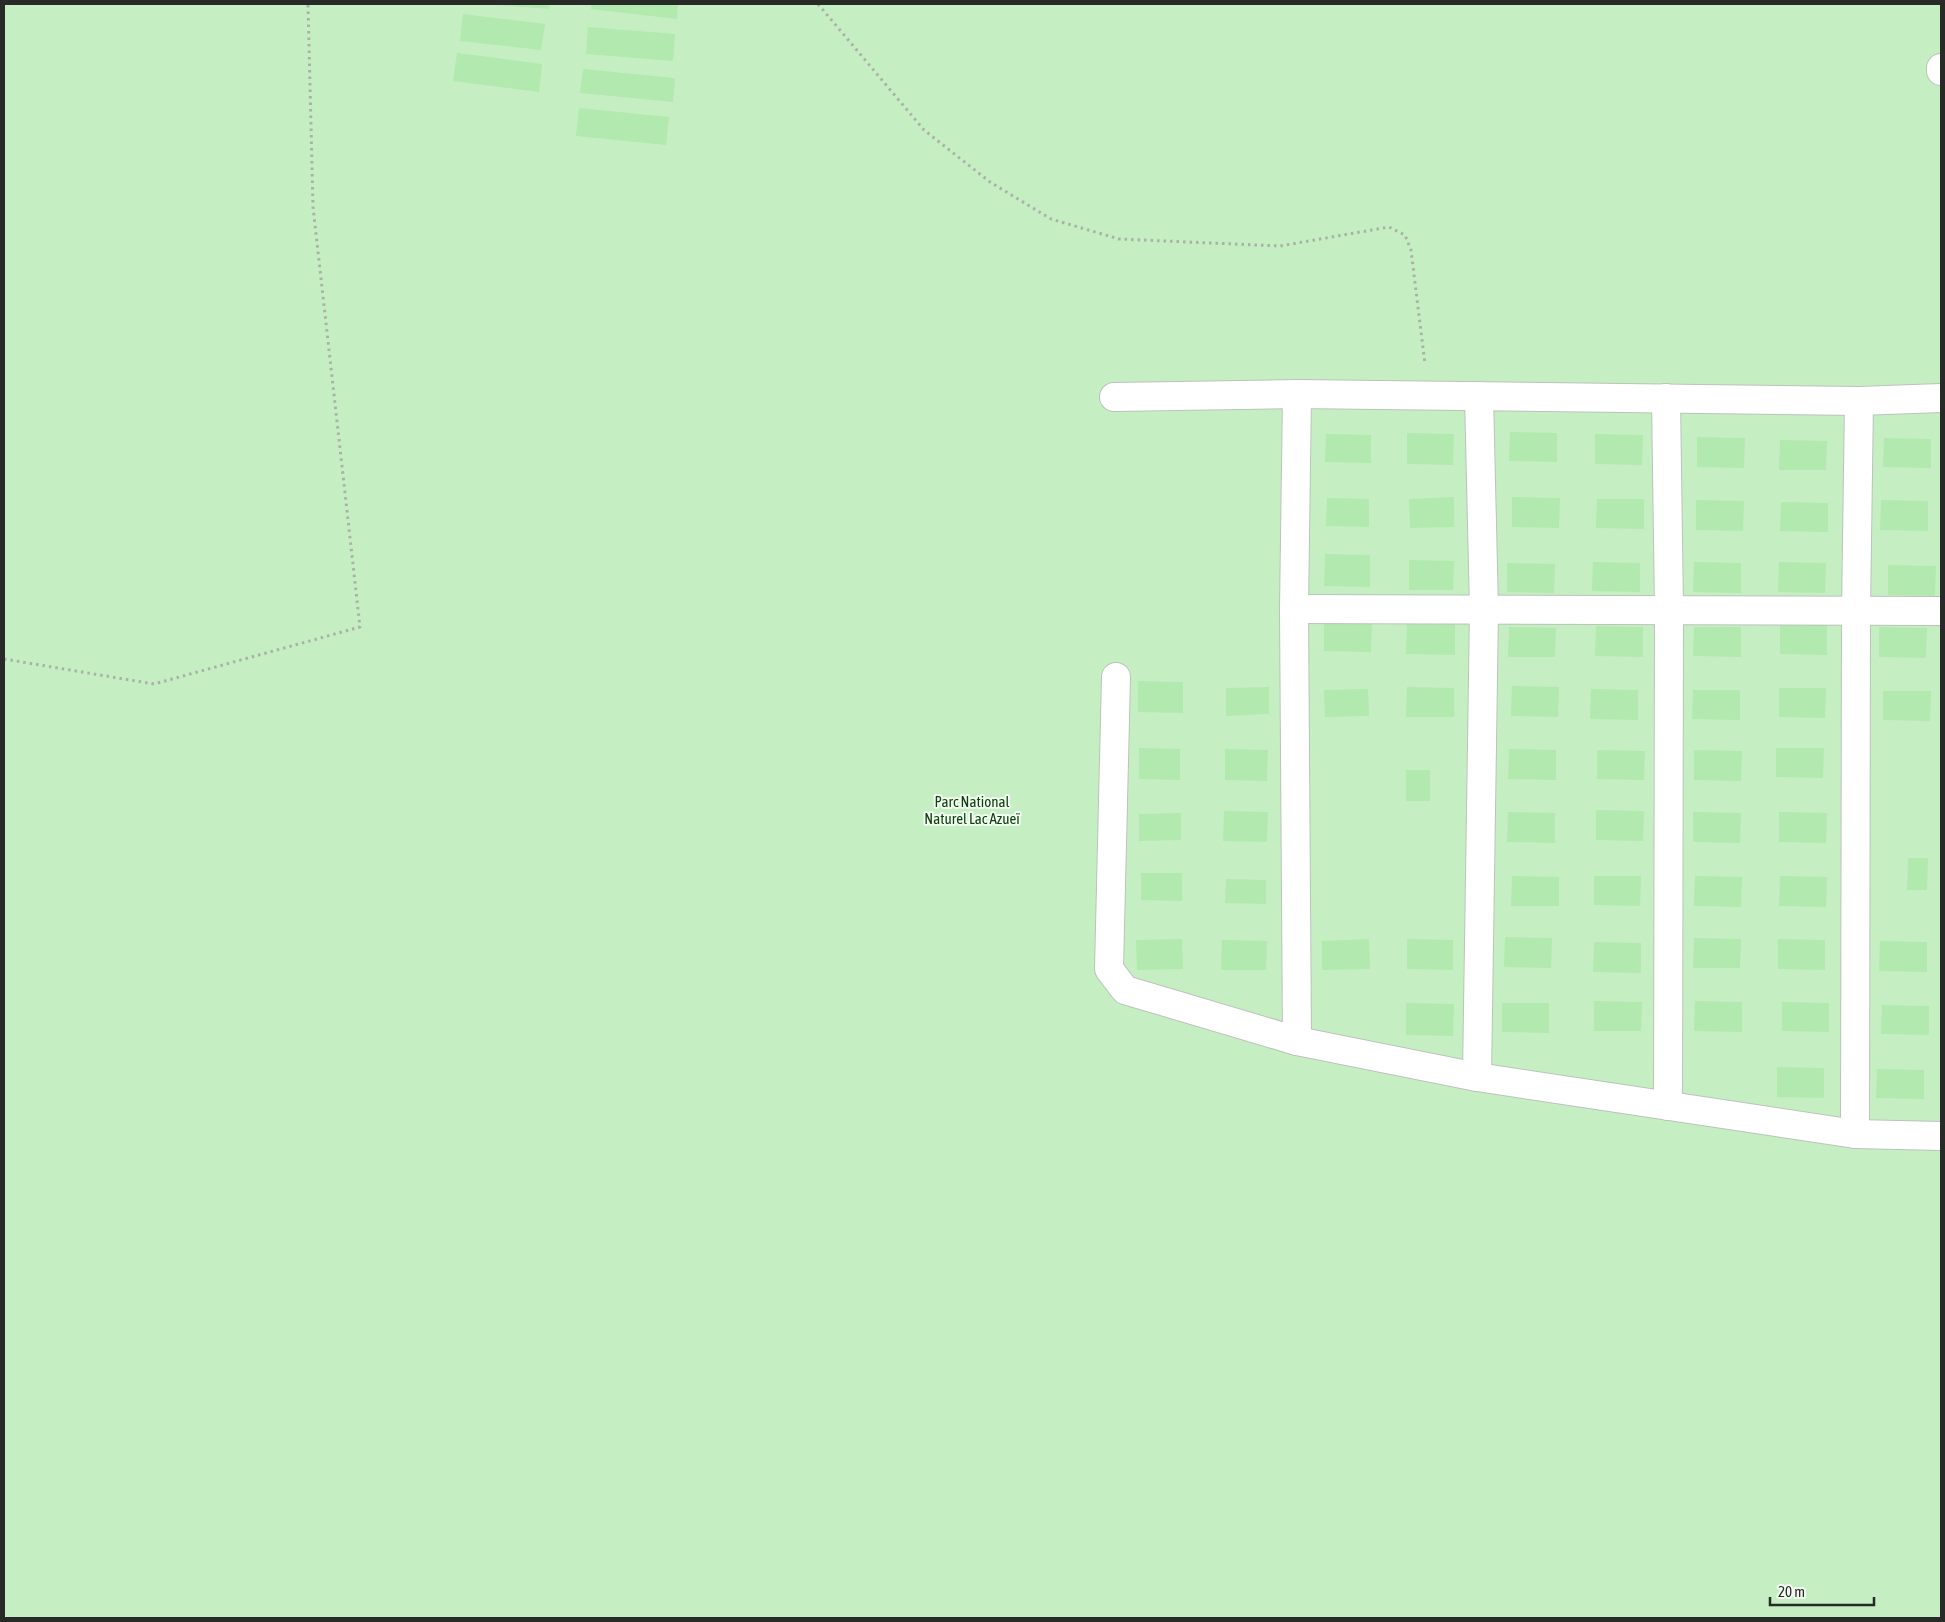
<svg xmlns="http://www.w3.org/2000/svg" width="1945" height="1622" font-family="'Asap Condensed',sans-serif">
	<rect width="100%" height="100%" fill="#f2faf1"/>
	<rect fill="#c5efc2" x="4" y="4" width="1937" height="1614"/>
	<g fill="#b2e9ae">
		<polygon points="499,4 549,4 549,9 499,5"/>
		<polygon points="591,4 678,4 677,19 591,9"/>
		<polygon points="463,14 545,24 541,50 460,41"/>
		<polygon points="588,27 675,34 673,61 586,54"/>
		<polygon points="457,53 542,64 539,92 453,81"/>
		<polygon points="583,69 675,78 673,102 580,93"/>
		<polygon points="579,108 669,117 666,145 576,136"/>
		<polygon points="1510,432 1557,433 1557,462 1509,461"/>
		<polygon points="1407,433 1454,434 1453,465 1407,464"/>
		<polygon points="1326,434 1371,435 1371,463 1325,462"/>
		<polygon points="1595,434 1643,435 1642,465 1595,464"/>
		<polygon points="1697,437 1745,438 1744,468 1697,467"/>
		<polygon points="1884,438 1931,439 1931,468 1883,467"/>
		<polygon points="1780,440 1827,441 1826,470 1779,470"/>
		<polygon points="1454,497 1454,527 1410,528 1409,499"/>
		<polygon points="1512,497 1560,498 1559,528 1512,527"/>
		<polygon points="1327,498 1369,499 1369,527 1326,526"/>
		<polygon points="1597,499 1644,499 1644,529 1596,528"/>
		<polygon points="1696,500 1744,501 1743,531 1696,530"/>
		<polygon points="1881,500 1928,501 1928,531 1880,530"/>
		<polygon points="1781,502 1828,503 1828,532 1780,531"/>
		<polygon points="1325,554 1370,555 1370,587 1324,586"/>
		<polygon points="1409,560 1454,561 1453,590 1409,590"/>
		<polygon points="1593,562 1640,563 1640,592 1592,591"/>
		<polygon points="1694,562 1741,563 1741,593 1693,592"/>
		<polygon points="1779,562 1826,563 1825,593 1778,592"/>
		<polygon points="1507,563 1555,564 1554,593 1507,592"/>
		<polygon points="1888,565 1936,566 1935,596 1888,595"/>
		<polygon points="1324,621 1372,622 1371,652 1324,651"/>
		<polygon points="1407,623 1455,624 1455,655 1406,654"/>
		<polygon points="1780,624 1827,625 1827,655 1780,654"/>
		<polygon points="1596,626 1643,627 1643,657 1595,656"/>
		<polygon points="1509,627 1556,628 1555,657 1508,657"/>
		<polygon points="1694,627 1741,627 1741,657 1693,656"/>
		<polygon points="1879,627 1927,628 1926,658 1879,657"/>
		<polygon points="1138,681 1183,682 1183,713 1138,712"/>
		<polygon points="1512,686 1559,687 1558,717 1511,716"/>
		<polygon points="1269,687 1269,714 1226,716 1226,688"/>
		<polygon points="1407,687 1454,688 1454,717 1406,717"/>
		<polygon points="1779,688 1826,688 1825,718 1779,717"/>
		<polygon points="1368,689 1369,716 1325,717 1324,690"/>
		<polygon points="1591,689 1638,690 1638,720 1590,719"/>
		<polygon points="1693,690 1740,690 1740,720 1692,719"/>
		<polygon points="1883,691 1931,691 1930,721 1883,720"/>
		<polygon points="1139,748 1180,749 1180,780 1139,779"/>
		<polygon points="1776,748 1824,748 1823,778 1776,777"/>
		<polygon points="1225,749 1268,750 1267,781 1225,780"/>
		<polygon points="1509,749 1556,750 1556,780 1508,779"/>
		<polygon points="1597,750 1645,751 1644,780 1597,779"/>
		<polygon points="1694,750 1742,751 1741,781 1694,780"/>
		<rect x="1406" y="770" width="24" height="31"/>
		<polygon points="1596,810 1644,811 1643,841 1596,840"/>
		<polygon points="1224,811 1268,812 1267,842 1223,841"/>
		<polygon points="1508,812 1555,813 1555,843 1507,842"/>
		<polygon points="1693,812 1741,813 1740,843 1693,842"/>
		<polygon points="1779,812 1827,813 1826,843 1779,842"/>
		<polygon points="1181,813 1181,840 1139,841 1139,814"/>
		<polygon points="1908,858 1928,858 1927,890 1907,890"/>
		<polygon points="1141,873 1182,873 1182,901 1141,900"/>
		<polygon points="1512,876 1559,877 1559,906 1511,906"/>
		<polygon points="1594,876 1641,876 1640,906 1594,905"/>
		<polygon points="1695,876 1742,877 1741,907 1694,906"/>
		<polygon points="1780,876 1827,877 1826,907 1779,906"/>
		<polygon points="1226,879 1266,880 1266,904 1225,903"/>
		<polygon points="1505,937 1552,938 1551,968 1504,967"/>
		<polygon points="1694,938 1741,939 1740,968 1693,968"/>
		<polygon points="1182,939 1183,969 1137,970 1136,940"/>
		<polygon points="1369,939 1370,969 1322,970 1322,941"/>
		<polygon points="1407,939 1453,940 1453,970 1407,969"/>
		<polygon points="1778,939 1825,940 1825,970 1778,969"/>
		<polygon points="1222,940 1267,941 1266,970 1221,970"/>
		<polygon points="1880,941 1927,942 1927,972 1879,971"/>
		<polygon points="1594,942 1641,943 1641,973 1593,972"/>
		<polygon points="1594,1001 1642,1002 1641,1031 1594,1031"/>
		<polygon points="1695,1001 1742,1002 1742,1032 1694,1031"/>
		<polygon points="1782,1002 1829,1003 1829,1032 1782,1031"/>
		<polygon points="1406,1003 1454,1004 1453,1036 1406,1035"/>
		<polygon points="1502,1003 1549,1003 1549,1033 1502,1032"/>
		<polygon points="1882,1005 1929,1006 1929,1035 1881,1034"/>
		<polygon points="1777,1067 1824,1068 1824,1098 1777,1097"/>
		<polygon points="1877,1069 1924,1070 1924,1099 1876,1098"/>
	</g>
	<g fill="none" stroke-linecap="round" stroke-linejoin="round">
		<defs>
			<g id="minor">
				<polyline points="1941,68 1941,71"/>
				<polyline points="1114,397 1297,394 1859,401 1941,398"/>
				<polyline points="1666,398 1669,610 1668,1106"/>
				<polyline points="1294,609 1941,611"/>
				<polyline points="1116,677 1109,969 1125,990 1297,1041 1477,1077 1855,1134 1941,1136"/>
				<polyline points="1297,1041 1294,609 1297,394"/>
				<polyline points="1477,1077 1484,610 1479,396"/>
				<polyline points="1855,1134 1856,611 1859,401"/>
			</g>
		</defs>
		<use href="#minor" stroke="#bcc3bb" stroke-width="30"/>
		<g stroke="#abb1aa" stroke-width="3" stroke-dasharray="2.5 4" stroke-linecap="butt">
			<polyline points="818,4 924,130 990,182 1051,219 1119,239 1280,246 1389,227 1405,235 1411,250 1425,364"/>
			<polyline points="4,659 154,684 360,627 313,207 308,4"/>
		</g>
		<use href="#minor" stroke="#fff" stroke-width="28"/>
	</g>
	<g text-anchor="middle" stroke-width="4" stroke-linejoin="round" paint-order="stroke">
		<g font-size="15" fill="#0c430c" stroke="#f2faf1">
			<text x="972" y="807">Parc National<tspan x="972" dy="17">Naturel Lac Azueï</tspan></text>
		</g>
	</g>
	<rect width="1945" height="1622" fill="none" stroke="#272a27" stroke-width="10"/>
	<path d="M1770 1597v8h104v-8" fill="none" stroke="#272a27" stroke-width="2.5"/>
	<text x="1778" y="1597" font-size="15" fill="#272a27" stroke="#f2faf1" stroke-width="4" paint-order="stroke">20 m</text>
</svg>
